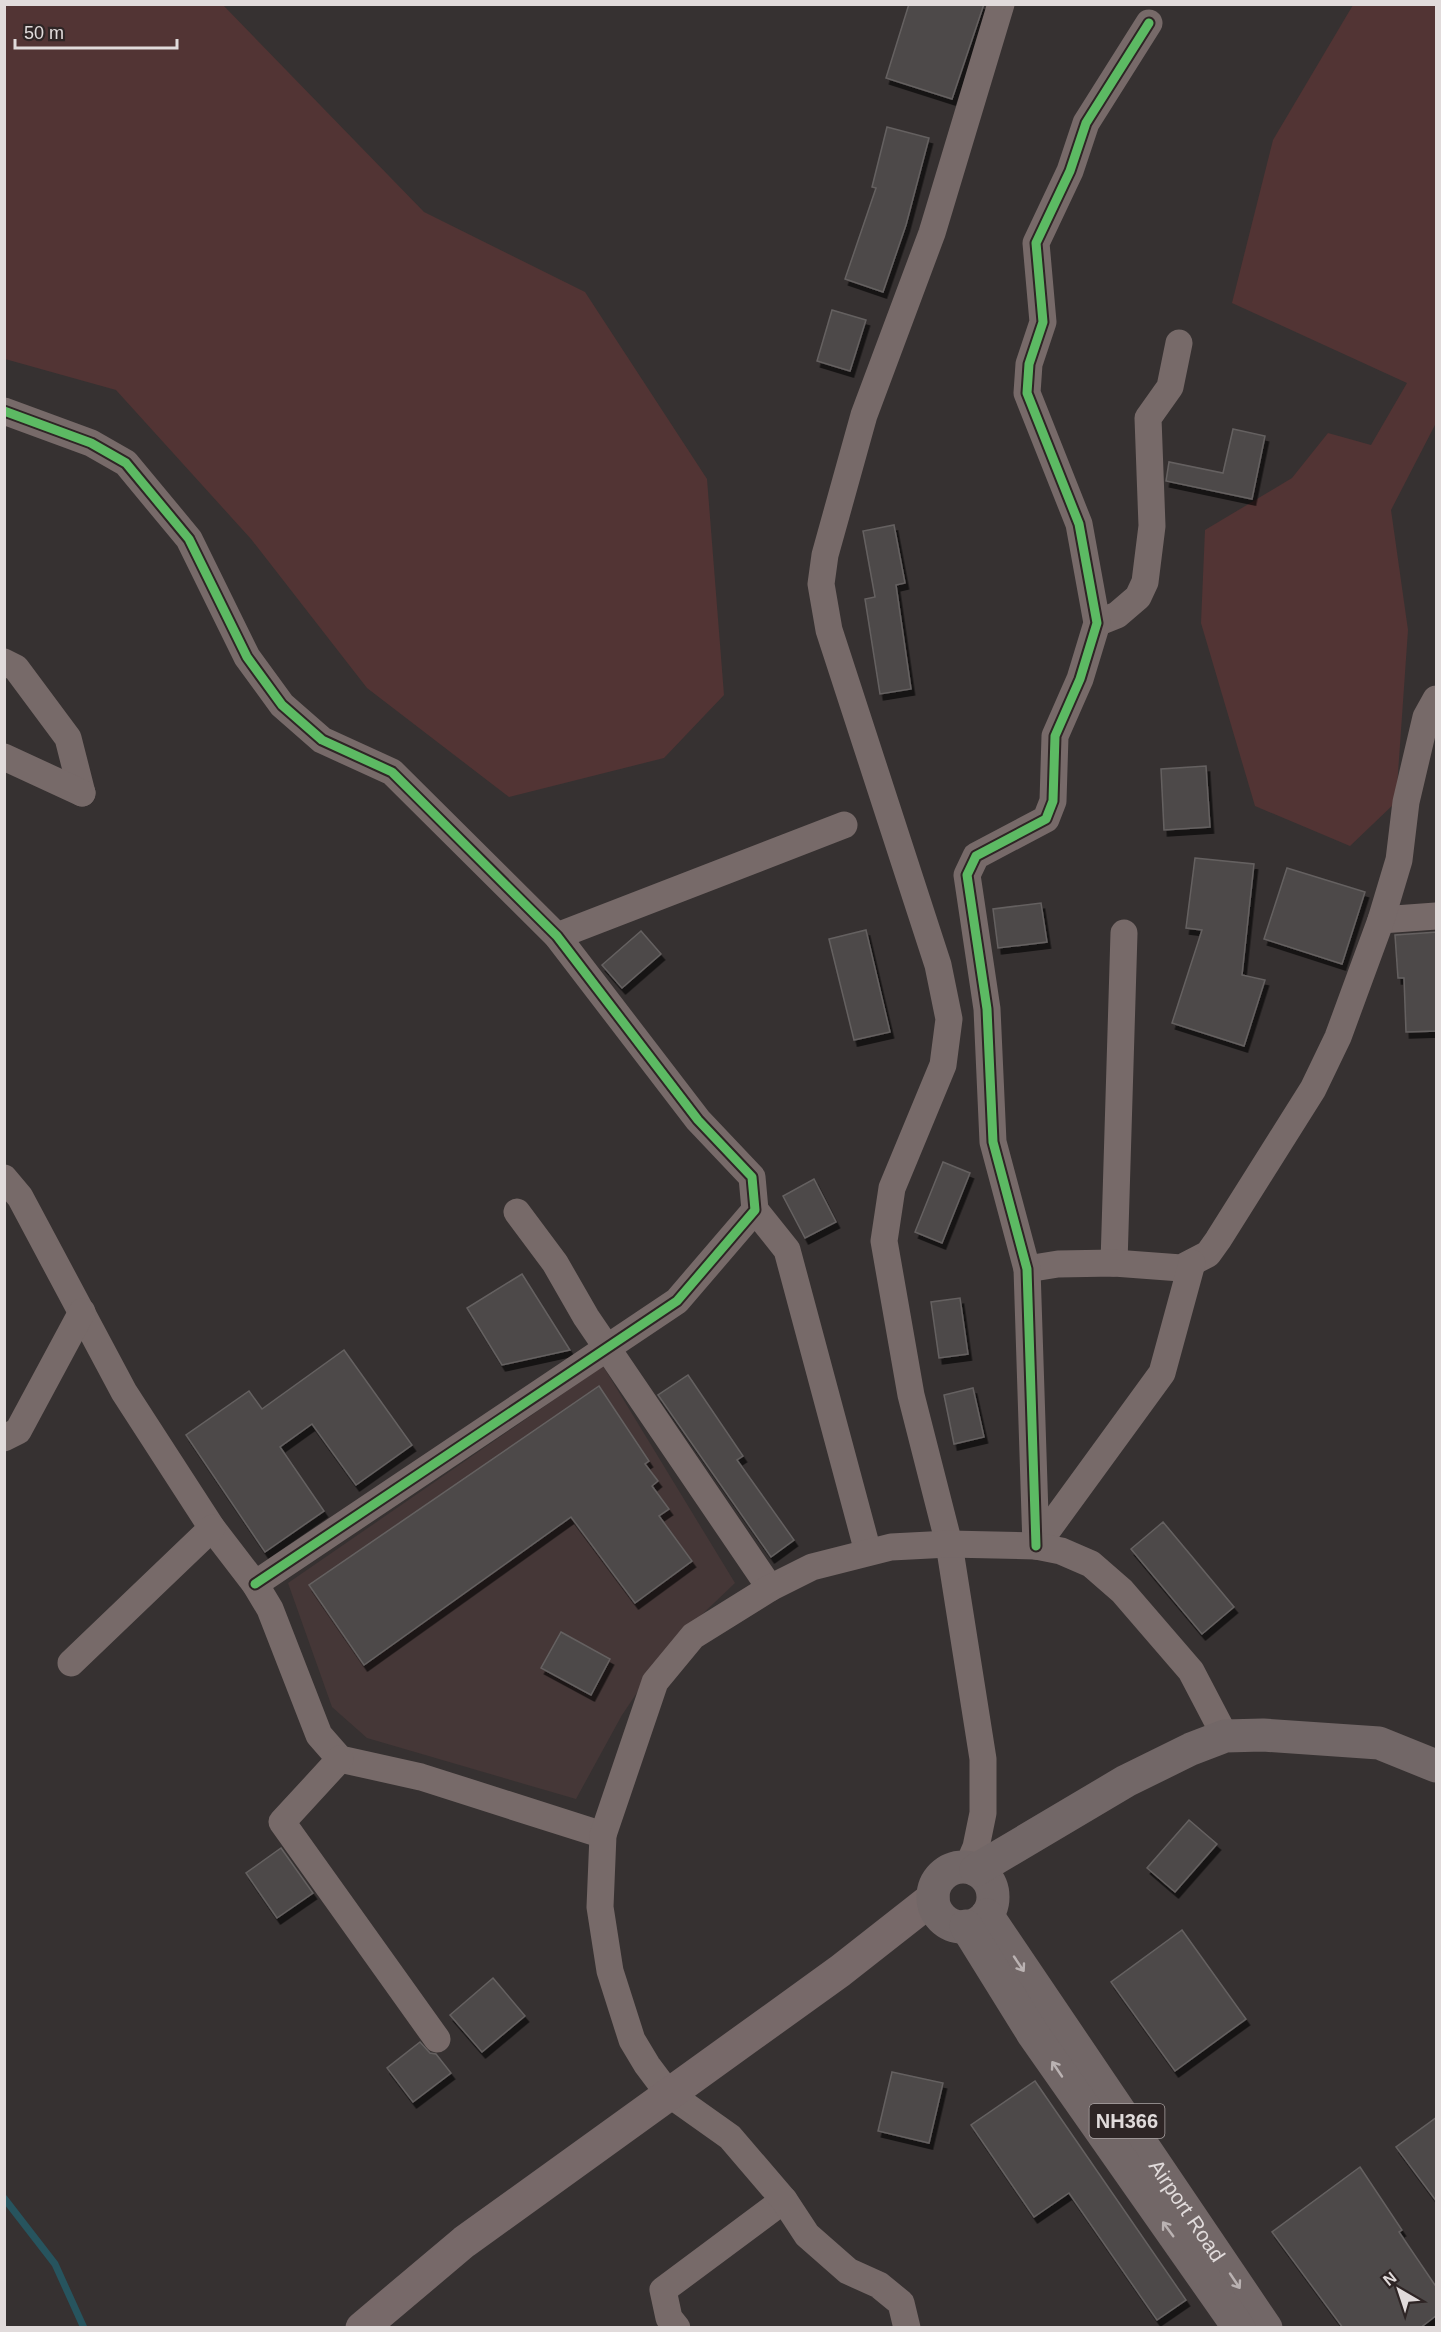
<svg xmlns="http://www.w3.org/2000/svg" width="1441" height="2332" font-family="Arial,sans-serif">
	<defs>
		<filter id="shadow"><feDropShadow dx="3.5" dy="6" stdDeviation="0" flood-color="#0009"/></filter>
	</defs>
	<rect width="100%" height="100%" fill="#363131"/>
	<polygon fill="#453737" points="603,1366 735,1583 667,1648 622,1715 576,1799 367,1738 332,1707 288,1583"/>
	<g fill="#523434">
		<polygon points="4,5 223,5 424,212 585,292 707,479 724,695 664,758 509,797 367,688 251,539 116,390 5,359"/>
		<polygon points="1353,5 1436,5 1436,423 1391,510 1408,630 1396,802 1350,846 1255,806 1201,623 1205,530 1292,478 1328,433 1371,445 1407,383 1232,303 1273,140"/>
	</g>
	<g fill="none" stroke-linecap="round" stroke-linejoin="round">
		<polyline stroke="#27545e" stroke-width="7" points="4,2198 55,2264 84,2328"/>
	</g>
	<g fill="#4d4a49" stroke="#656161" stroke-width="1.5" filter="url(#shadow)">
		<polygon points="909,4 984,4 952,99 886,78"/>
		<polygon points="887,127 929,138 906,225 883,292 845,279 876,188 872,187"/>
		<polygon points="832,310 866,320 850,371 817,361"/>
		<polygon points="1233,429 1265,436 1252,499 1166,481 1169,462 1223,473"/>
		<polygon points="894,525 905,583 896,585 911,689 880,694 865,599 875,597 863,531"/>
		<polygon points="1206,766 1210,827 1164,830 1161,769"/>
		<polygon points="1195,858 1254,864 1242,975 1265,980 1244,1046 1172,1023 1202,930 1186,928"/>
		<polygon points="1287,868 1365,892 1342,964 1264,939"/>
		<polygon points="1041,903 1047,942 998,948 993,909"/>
		<polygon points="866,930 890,1032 854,1040 829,939"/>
		<polygon points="641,931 661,954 622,988 602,965"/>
		<polygon points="1437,932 1437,1031 1406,1032 1404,978 1398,978 1395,935"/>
		<polygon points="943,1162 970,1173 942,1243 915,1232"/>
		<polygon points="814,1179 836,1222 805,1238 783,1196"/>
		<polygon points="522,1274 570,1350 502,1365 467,1308"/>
		<polygon points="960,1298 968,1354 939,1358 931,1302"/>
		<polygon points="344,1350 412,1445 356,1485 312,1424 280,1447 324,1511 265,1552 186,1435 249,1391 262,1409"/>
		<polygon points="688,1375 743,1456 737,1460 794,1540 771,1557 658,1395"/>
		<polygon points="599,1386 649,1461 645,1464 658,1481 652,1486 669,1509 659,1516 692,1561 635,1603 571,1517 364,1665 309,1585"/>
		<polygon points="973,1388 984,1437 954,1444 944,1395"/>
		<polygon points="1163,1522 1234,1607 1202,1634 1131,1549"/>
		<polygon points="561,1632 610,1659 591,1695 541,1668"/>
		<polygon points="1189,1820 1217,1844 1175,1892 1147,1868"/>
		<polygon points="281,1848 313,1893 277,1918 246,1873"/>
		<polygon points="1182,1930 1246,2019 1175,2071 1111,1982"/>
		<polygon points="493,1978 525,2016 482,2052 450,2015"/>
		<polygon points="420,2042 430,2053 436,2054 451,2073 413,2102 387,2068"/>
		<polygon points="892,2072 943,2083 929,2143 878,2131"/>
		<polygon points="1035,2081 1186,2300 1157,2320 1069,2193 1034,2217 971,2125"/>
		<polygon points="1437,2117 1437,2202 1396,2147"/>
		<polygon points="1360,2167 1402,2230 1399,2232 1437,2288 1437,2315 1420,2328 1343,2328 1272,2232"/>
	</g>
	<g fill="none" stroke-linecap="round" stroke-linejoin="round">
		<g stroke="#776a69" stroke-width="27">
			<polyline points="4,411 91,443 126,463 189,539 247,657 282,705 322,740 392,772 557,936 698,1120 752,1177 755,1210 677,1301 255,1584"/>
			<polyline points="1097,623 1117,615 1138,597 1145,582 1152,526 1148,418 1170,387 1179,343"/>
			<polyline points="4,662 16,668 68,738 82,793"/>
			<polyline points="4,757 82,793"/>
			<polyline points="1381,920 1436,916"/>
			<polyline points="557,936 844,825"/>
			<polyline points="4,1178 20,1197 124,1392 212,1528 255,1584 270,1609 319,1735 340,1759 421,1777 603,1835"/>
			<polyline points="755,1210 787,1250 868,1552"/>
			<polyline points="517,1212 555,1263 586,1317 770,1588"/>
			<polyline points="1114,1263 1124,933"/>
			<polyline points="1027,1269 1058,1264 1114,1263 1181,1268 1208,1254 1218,1240 1313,1089 1338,1037 1381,920 1399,860 1406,802 1426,717 1436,699"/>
			<polyline points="4,1438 18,1431 82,1312"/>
			<polyline points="1036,1546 1027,1269 993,1142 987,1009 967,875 976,856 1046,819 1053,801 1055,736 1080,679 1097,623 1079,524 1027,393 1029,364 1043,322 1036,243 1070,171 1086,123 1149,23"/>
			<polyline points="1036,1546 1162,1373 1192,1263"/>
			<polyline points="71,1663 212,1528"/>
			<polyline points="340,1759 282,1822 437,2039"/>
			<polyline points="967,1868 976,1847 983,1813 983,1759 949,1544 911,1395 884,1241 892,1188 943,1065 949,1019 938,965 829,630 821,584 825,555 864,415 932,233 1001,4"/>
			<polyline points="677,2328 669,2318 663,2290 784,2200"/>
			<polyline points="907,2328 901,2303 879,2285 848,2271 807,2235 784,2200 730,2137 668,2093 647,2065 632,2040 610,1971 600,1907 603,1835 655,1682 693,1636 770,1588 812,1567 891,1547 949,1544 1036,1546 1061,1551 1091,1564 1122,1591 1191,1671 1225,1736"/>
		</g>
		<polyline stroke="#776969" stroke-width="33" points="362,2328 464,2242 840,1971 933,1898"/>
		<g stroke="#726767" stroke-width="33">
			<circle cx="963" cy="1897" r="30"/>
			<polyline points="976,1870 1126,1781 1191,1749 1225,1736 1263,1735 1379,1743 1436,1766"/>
			<path id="s1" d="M 987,1915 L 1266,2328"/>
			<polyline points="966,1926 1033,2034 1239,2328"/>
		</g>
		<defs>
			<g id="cycleway">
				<polyline points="4,411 91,443 126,463 189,539 247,657 282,705 322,740 392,772 557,936 698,1120 752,1177 755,1210 677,1301 255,1584"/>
				<polyline points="1036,1546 1027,1269 993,1142 987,1009 967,875 976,856 1046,819 1053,801 1055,736 1080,679 1097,623 1079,524 1027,393 1029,364 1043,322 1036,243 1070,171 1086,123 1149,23"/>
			</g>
		</defs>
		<use href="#cycleway" stroke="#2e2525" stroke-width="13"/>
		<use href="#cycleway" stroke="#5cba63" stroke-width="9"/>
	</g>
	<defs><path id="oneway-shaft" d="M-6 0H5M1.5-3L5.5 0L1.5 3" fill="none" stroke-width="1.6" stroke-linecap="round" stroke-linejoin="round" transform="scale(1.5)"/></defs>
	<g stroke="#bab2b2">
		<use href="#oneway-shaft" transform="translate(1019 1964) rotate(56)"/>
		<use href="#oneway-shaft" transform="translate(1057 2069) rotate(-124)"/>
		<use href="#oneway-shaft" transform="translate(1168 2229) rotate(-126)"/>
		<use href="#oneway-shaft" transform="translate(1235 2281) rotate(56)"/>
	</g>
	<g text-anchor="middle" stroke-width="4.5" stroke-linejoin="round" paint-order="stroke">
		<rect fill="#2e2525" stroke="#aba4a4" stroke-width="1.5" x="1089.5" y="2104" width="75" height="34" rx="4.5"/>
		<g font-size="20" font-weight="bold" fill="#e1dbdb">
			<text x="1127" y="2128">NH366</text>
		</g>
		<g font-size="21" fill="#e1dbdb" stroke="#2e2525">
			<text dy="7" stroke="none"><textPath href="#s1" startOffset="357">Airport Road</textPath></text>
		</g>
	</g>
	<rect width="1441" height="2332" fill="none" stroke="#e1dbdb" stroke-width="12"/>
	<g transform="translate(1399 2290) rotate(321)" stroke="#2e2525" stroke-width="4.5" paint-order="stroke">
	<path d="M0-4.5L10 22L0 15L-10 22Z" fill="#e1dbdb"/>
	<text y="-9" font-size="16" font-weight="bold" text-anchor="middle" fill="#e1dbdb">N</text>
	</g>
	<path d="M15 39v9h162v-9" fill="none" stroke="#e1dbdb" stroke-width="3"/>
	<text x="24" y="39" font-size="18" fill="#e1dbdb" stroke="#2e2525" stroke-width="4.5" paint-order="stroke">50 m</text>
</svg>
